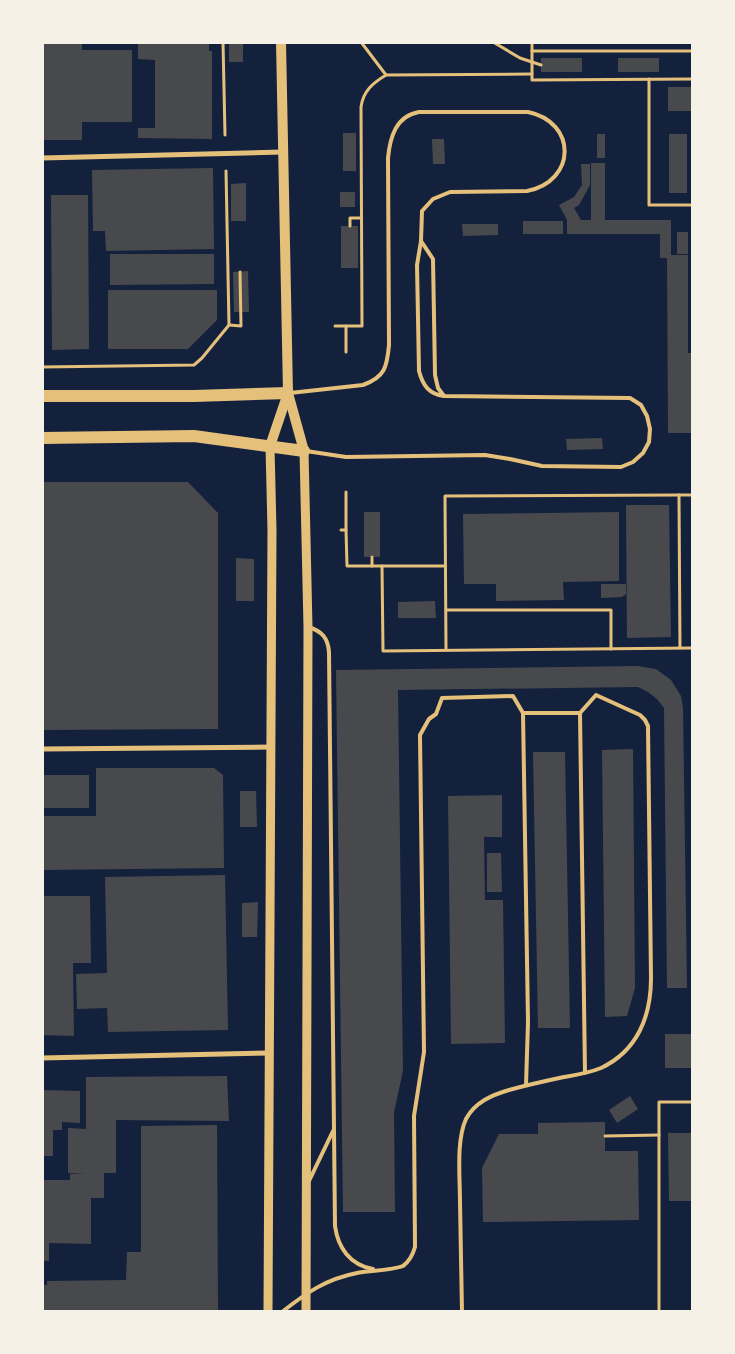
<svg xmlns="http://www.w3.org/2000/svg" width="735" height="1354" font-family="Karla,sans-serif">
	<rect width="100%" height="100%" fill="#14213d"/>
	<g fill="#48494c">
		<polygon points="42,42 82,42 82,50 132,50 132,122 82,122 82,140 42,140"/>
		<polygon points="138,42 209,42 209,51 212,51 212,139 138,138 138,128 155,128 155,60 138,59"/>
		<rect x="229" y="42" width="14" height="20"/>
		<rect x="541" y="58" width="41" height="14"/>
		<rect x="618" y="58" width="41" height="14"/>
		<rect x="668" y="87" width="24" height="24"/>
		<rect x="343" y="133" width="13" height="38"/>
		<rect x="597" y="134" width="8" height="24"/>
		<rect x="669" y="134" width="18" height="59"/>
		<polygon points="432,139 444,139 445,164 433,164"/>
		<polygon points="591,163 605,163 605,220 671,220 671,255 688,255 688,353 692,353 692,433 668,433 667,258 660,258 660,234 567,234 567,220 559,205 574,197 582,185 581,164 590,164 590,185 579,205 574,208 581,220 591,220"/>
		<polygon points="213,168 214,249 106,251 105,231 93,231 92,170"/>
		<polygon points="246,183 246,221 231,221 231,184"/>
		<rect x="340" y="192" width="15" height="15"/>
		<polygon points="51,195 88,195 89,349 52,350"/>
		<rect x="523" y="221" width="40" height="13"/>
		<polygon points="462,224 498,224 498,235 463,236"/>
		<rect x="341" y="226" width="17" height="42"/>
		<rect x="677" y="232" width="11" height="22"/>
		<polygon points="110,254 214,254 214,284 110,285"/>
		<polygon points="248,271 249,312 234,312 233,272"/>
		<polygon points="108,290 217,290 217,320 188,349 108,349"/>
		<polygon points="602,438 603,449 567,450 566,439"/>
		<polygon points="42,482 188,482 218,513 218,729 42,730"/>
		<polygon points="626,505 669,505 671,637 627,638"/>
		<rect x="364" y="512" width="16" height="45"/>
		<polygon points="619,512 619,581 563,582 564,600 496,601 496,584 464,584 463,514"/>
		<polygon points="236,558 254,559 254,601 236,601"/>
		<polygon points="601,584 626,584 626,594 622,597 601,598"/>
		<polygon points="435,601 436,618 398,618 398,602"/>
		<polygon points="637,666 656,669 671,680 681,696 683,708 687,988 667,988 664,708 657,699 648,692 638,687 398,690 403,1071 394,1112 395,1212 343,1212 336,670"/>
		<polygon points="633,749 635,988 627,1016 605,1017 602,750"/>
		<polygon points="533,752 565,752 570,1028 538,1028"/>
		<polygon points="96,768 214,768 223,775 224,868 42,870 42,816 96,816"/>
		<rect x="42" y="775" width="47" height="33"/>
		<polygon points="240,791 256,791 257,827 240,827"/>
		<polygon points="502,795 502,837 484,837 485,900 503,900 505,1043 451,1044 448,796"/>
		<polygon points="487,853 501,853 502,892 487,892"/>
		<polygon points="225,875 228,1030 108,1032 107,1008 77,1009 76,974 107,973 105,877"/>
		<polygon points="42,896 90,896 91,963 73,963 74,1036 42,1035"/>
		<polygon points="258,902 257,937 242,937 242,903"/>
		<rect x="665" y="1034" width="27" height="34"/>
		<polygon points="227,1076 229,1121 116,1120 116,1173 104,1173 104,1198 91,1198 91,1244 49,1243 49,1261 42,1261 42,1180 70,1180 70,1174 85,1174 68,1173 68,1128 86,1129 86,1077"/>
		<polygon points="42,1090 80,1091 80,1123 62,1122 62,1130 53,1130 53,1156 42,1156"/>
		<polygon points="630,1096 638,1109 617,1123 609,1110"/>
		<polygon points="605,1122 605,1151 638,1151 639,1220 483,1222 482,1168 499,1134 538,1134 538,1123"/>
		<polygon points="217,1125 218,1312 42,1312 42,1285 47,1285 47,1281 126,1280 127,1252 141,1252 141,1126"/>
		<polygon points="668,1133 692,1133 692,1201 669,1201"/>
	</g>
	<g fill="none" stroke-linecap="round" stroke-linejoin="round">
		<g stroke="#e5c07b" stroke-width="3">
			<polyline points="223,42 225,135"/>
			<polyline points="361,42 386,75"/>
			<polyline points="493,42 520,58 541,65"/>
			<polyline points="532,42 532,80 692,79"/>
			<polyline points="532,51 692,51"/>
			<polyline points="649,79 649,205 692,205"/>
			<polyline points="350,226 350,218 361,218"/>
			<polyline points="229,325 241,326 240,272"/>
			<path d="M 335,326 L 362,326 L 361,107 C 363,91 373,83 386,75 L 532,74"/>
			<polyline points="346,326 346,352"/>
			<polyline points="42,367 194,365 202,358 229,325 226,171"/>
			<polyline points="346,492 346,530"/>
			<polyline points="341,530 346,530 347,566 382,566 383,651 692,648"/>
			<polyline points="372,557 372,566"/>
			<polyline points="382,566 445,566"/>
			<polyline points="446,610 611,610 611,649"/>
			<polyline points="680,648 679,495 692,495"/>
			<polyline points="446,650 445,496 679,495"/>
			<polyline points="605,1136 659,1135"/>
			<polyline points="659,1312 659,1102 692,1102"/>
		</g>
		<g stroke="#e5c07b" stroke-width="4">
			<path d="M 290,393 L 363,385 C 385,377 387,367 389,345 L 388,158 C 390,137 396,116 419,112 L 528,112 C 577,122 577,181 527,191 L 450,192 L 433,199 L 422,211 L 421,241 L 417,265 L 419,371 C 423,386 429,394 444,396"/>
			<polyline points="306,451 346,457 485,455 510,459 542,466 621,467 633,462 643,453 649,442 650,429 647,416 641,405 630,398 444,396 438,388 435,375 433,259 421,241"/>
			<path d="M 308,627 C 322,631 328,638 329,652 L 335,1226 C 338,1248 350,1265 373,1269"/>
			<polyline points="523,713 580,713"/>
			<polyline points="309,1181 333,1131"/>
			<path d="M 282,1312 C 306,1293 326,1279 357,1273 C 368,1271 394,1270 403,1266 C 410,1261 413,1254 415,1247 L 414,1116 L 424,1052 L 420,735 L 429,719 L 436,714 L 442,698 L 513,696 L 523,713 L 528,1022 L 526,1085"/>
			<path d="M 462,1312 C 461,1275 461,1238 460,1202 C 460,1177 456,1141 466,1119 C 475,1102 492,1095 509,1090 C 527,1085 545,1081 564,1077 C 576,1075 589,1073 601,1068 C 637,1051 651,1017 651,978 L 648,726 L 645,720 L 640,715 L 596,695 L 580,713 L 585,1073"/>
		</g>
		<g stroke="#e5c07b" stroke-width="5">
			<polyline points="42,158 282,152"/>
			<polyline points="42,749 271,747"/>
			<polyline points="42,1058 270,1053"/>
		</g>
		<g stroke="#e5c07b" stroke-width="9">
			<polyline points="304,451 308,627 306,1312"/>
			<polyline points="268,1312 272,530 270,446"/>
		</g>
		<g stroke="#e5c07b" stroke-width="10">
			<polyline points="281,42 288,393 304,451"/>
			<polyline points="270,446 288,393"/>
		</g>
		<g stroke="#e5c07b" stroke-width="12">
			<polyline points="42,396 194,396 288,393"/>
			<polyline points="42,438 194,436 304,451"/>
		</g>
	</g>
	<rect width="735" height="1354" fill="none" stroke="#f6f1e7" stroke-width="88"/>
</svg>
